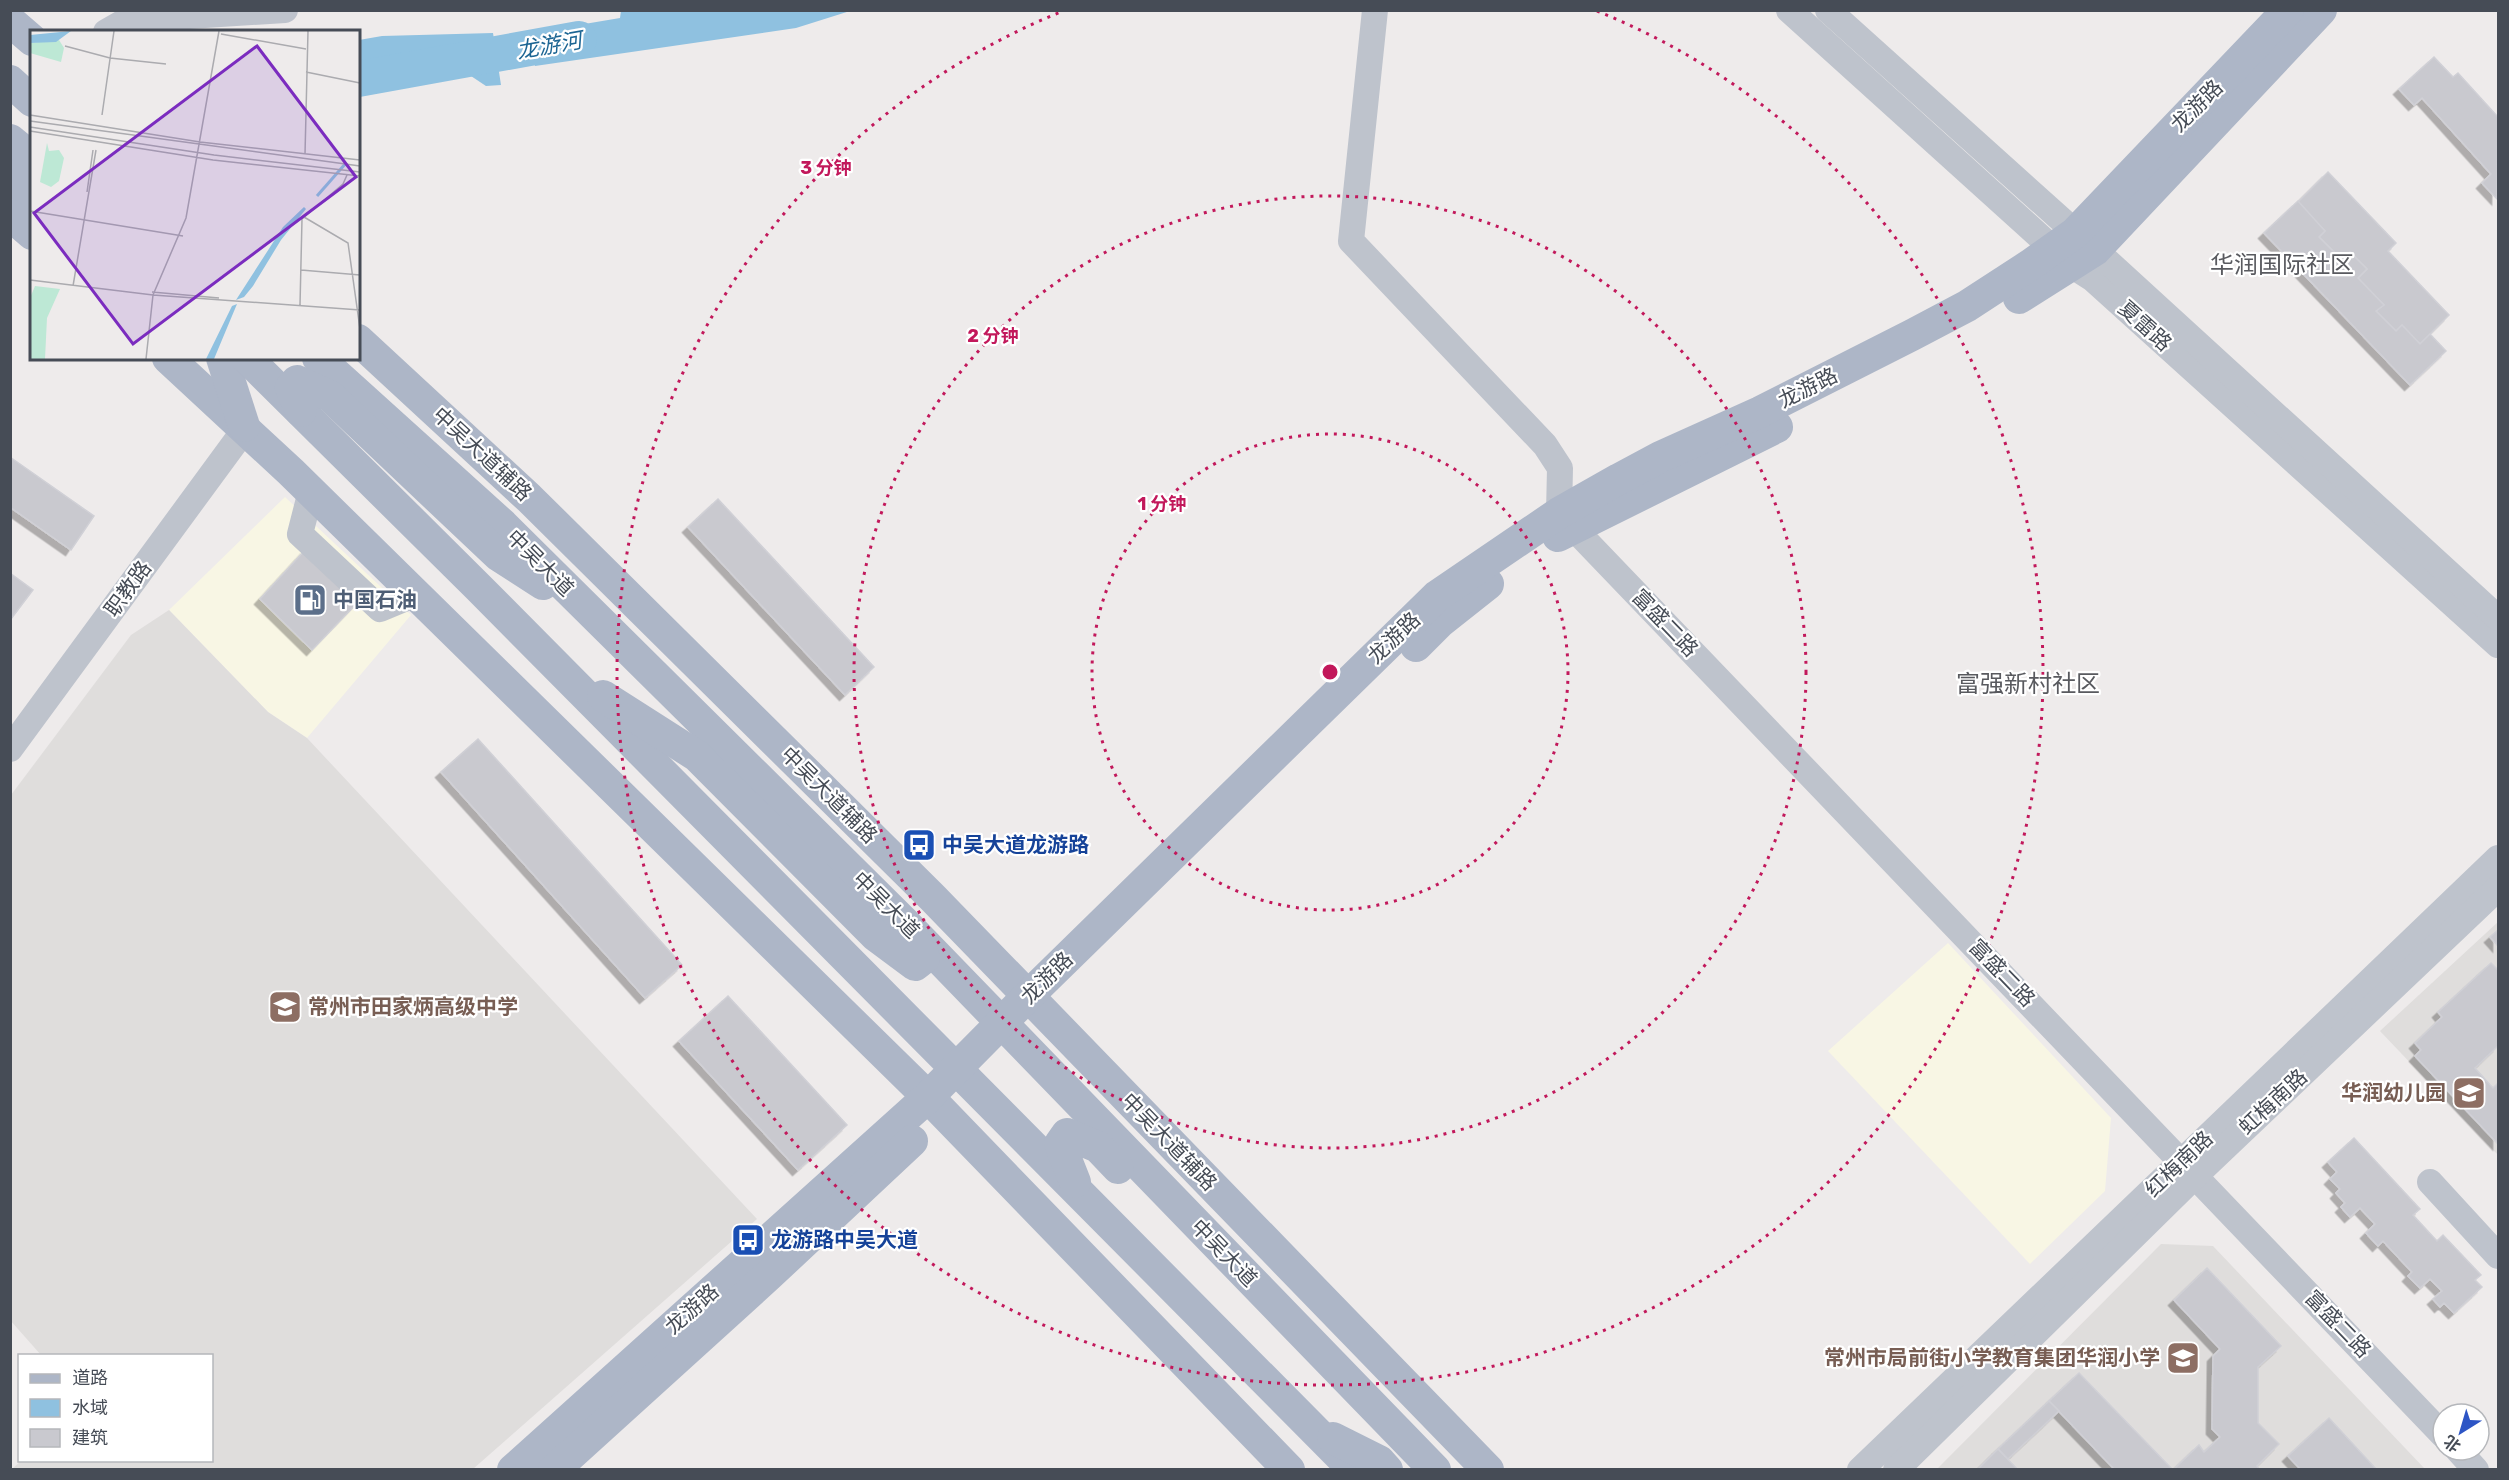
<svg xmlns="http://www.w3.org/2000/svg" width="2509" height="1480" font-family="Rubik,'Noto Sans SC',sans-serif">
	<defs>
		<filter id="shadow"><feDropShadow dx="-5.5" dy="5.5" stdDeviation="0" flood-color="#0004"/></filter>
	</defs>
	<rect width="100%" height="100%" fill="#eeebeb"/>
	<g fill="#f8f6e4">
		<polygon points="285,497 411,615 307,738 268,712 169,610"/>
		<polygon points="1948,943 2111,1118 2105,1191 2030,1264 1828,1051"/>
	</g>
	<g fill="#dfdddc">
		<polygon points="169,610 268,712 307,738 757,1219 473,1469 12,1469 22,1460 212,1460 212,1356 41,1355 10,1320 11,795 131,635"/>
		<polygon points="2498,922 2498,1155 2380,1031"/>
		<polygon points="2161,1244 2213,1246 2425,1469 1936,1470"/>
	</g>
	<g fill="#8fc1e0">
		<polygon points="621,11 621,10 850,11 796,28 535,66 531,33 620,18"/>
		<polygon points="493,33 501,85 486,86 471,76 359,82 359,40 382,36"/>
	</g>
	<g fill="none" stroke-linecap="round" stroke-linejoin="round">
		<polyline stroke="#8fc1e0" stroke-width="36" points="358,79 579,39"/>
	</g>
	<g fill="#c9c9cf" stroke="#d0d0d6" stroke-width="1.5" filter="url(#shadow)">
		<polygon points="2434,57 2453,77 2458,73 2498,117 2497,199 2482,183 2491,174 2422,98 2414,105 2399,89"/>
		<polygon points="2328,172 2396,243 2388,251 2449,315 2420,344 2402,325 2396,331 2376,311 2384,305 2358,278 2367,269 2350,252 2342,260 2319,237 2325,231 2297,203"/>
		<polygon points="2298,201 2325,231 2319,237 2342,260 2350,252 2367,269 2358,278 2384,305 2376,311 2396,331 2402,325 2420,344 2430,334 2446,351 2410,385 2264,233"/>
		<polygon points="10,457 94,516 71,550 10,507"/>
		<polygon points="718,499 874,667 845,695 688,527"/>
		<polygon points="306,549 360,600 312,650 260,599"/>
		<polygon points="10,573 33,590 11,619 10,619"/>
		<polygon points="478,739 682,965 645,998 441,772"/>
		<polygon points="2498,930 2498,946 2490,937"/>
		<polygon points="2491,963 2497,969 2498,968 2498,1046 2475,1068 2493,1088 2498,1083 2498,1144 2415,1056 2421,1050 2415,1043 2442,1017 2438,1012"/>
		<polygon points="728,996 847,1125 798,1170 679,1041"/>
		<polygon points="2354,1138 2420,1209 2413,1215 2437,1241 2443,1235 2481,1275 2475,1280 2482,1287 2454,1313 2444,1303 2440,1307 2433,1299 2442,1291 2430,1279 2420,1288 2408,1276 2412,1272 2383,1241 2378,1246 2366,1233 2375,1224 2360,1208 2350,1217 2341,1207 2345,1203 2336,1193 2340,1189 2330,1179 2337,1172 2328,1162"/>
		<polygon points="2207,1268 2281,1346 2258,1367 2258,1423 2279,1444 2257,1466 2260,1470 2173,1470 2199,1445 2204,1452 2220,1437 2212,1429 2213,1356 2220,1349 2174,1300"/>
		<polygon points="2079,1373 2173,1470 2115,1470 2049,1401"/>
		<polygon points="2049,1401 2059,1411 2008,1459 1998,1449"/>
		<polygon points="2329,1418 2377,1470 2301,1470 2288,1456"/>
		<polygon points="1998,1449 2018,1470 1977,1470"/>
	</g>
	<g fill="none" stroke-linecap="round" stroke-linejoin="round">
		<g stroke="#bec3cc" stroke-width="26">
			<polyline points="1375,10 1351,241 1545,445 1560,468 1559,513 2443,1435"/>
			<polyline points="1789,10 2027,225 2071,265 2093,279 2498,645"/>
			<polyline points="1828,10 2095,250 2498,618"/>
			<polyline points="106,32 127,20 285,10"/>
			<polyline points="311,491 300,534 380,609 416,594"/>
			<polyline points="10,749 245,429"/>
			<polyline points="2430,1182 2498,1256"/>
			<polyline points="2458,1450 2476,1470"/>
			<polyline points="1860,1470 2498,858"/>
			<polyline points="1896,1470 2196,1175 2498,888"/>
		</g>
		<g stroke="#adb6c7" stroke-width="32">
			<polyline points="10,21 32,40"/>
			<polyline points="10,81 32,101"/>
			<polyline points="10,140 32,158"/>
			<polyline points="10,176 32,196"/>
			<polyline points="10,215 32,234"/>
			<polyline points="2019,298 2095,250 2321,10"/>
			<polyline points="358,340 529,498 932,897 1488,1470"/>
			<polyline points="168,358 291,472 928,1097 1289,1470"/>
			<polyline points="222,358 244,426"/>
			<polyline points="247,358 478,587 1354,1470"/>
			<polyline points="318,358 503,525 905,923 1435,1470"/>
			<polyline points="301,411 291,388 297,381 330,396 498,555 543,584"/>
			<polyline points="1558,536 1777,427"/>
			<polyline points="1416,646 1440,622 1488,584"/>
			<polyline points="603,696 697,756 876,936 915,965 924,958 910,933"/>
			<polyline points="1075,1182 1060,1144 1067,1134 1098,1147 1118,1168"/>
			<polyline points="1333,1438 1379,1461 1387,1470"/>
			<polyline points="513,1470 928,1097 1028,996 1437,596 1559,513 1619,479 1660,457 1760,412 1912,335 1967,306 2030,265 2075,233 2288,10"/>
			<polyline points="554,1470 769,1275 912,1141"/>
		</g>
	</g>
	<g fill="none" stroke="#c2185b" stroke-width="3" stroke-dasharray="3 6">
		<circle cx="1330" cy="672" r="238"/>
		<circle cx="1330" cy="672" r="476"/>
		<path d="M1597 11A713 713 0 1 1 1063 11"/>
	</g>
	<defs>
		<symbol id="fuel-square" viewBox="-11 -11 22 22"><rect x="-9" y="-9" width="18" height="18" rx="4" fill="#5c6f8a" stroke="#fff"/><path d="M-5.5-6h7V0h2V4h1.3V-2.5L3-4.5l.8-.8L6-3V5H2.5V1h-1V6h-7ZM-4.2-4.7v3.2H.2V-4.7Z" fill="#fff"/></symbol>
		<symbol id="bus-square" viewBox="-11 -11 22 22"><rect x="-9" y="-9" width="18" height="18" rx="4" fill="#1a4fb4" stroke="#fff"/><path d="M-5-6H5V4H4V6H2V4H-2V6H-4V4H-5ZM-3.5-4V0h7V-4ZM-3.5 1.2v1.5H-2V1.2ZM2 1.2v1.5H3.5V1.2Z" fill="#fff"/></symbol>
		<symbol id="school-square" viewBox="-11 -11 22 22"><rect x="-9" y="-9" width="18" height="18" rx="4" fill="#8d6e63" stroke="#fff"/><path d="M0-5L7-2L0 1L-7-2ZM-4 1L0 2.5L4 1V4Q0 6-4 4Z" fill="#fff"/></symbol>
	</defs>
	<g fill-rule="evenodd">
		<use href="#fuel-square" x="291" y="581" width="38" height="38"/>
		<use href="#bus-square" x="900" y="826" width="38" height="38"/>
		<use href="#school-square" x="266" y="988" width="38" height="38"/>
		<use href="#school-square" x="2450" y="1074" width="38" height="38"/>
		<use href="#bus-square" x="729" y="1221" width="38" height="38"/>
		<use href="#school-square" x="2164" y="1339" width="38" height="38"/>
	</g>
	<g text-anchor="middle" stroke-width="4.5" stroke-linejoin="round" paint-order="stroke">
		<g font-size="21" fill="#464c56" stroke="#fff">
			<text transform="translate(2197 106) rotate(-45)" y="7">龙游路</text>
			<text transform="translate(2145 326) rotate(42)" y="7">夏雷路</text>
			<text transform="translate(1808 388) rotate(-27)" y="7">龙游路</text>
			<text transform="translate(482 454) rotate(43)" y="7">中吴大道辅路</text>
			<text transform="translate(540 563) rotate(45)" y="7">中吴大道</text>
			<text transform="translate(128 589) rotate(-54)" y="7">职教路</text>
			<text transform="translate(1665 623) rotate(46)" y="7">富盛二路</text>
			<text transform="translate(1394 638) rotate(-44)" y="7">龙游路</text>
			<text transform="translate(829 795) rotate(45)" y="7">中吴大道辅路</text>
			<text transform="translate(886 905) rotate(45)" y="7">中吴大道</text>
			<text transform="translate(2002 973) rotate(46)" y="7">富盛二路</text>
			<text transform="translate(1047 978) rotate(-45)" y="7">龙游路</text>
			<text transform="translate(2273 1102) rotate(-43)" y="7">虹梅南路</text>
			<text transform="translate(1169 1142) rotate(46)" y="7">中吴大道辅路</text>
			<text transform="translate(2179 1164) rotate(-44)" y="7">红梅南路</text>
			<text transform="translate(1224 1253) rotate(46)" y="7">中吴大道</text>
			<text transform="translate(692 1309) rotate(-42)" y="7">龙游路</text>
			<text transform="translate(2338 1324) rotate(46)" y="7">富盛二路</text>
		</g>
		<g font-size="21" font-weight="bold" fill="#4e5e75" stroke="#fff" text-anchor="start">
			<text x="333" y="607">中国石油</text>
		</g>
		<g font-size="21" font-weight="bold" fill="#164399" stroke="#fff" text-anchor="start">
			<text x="942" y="852">中吴大道龙游路</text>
			<text x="771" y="1247">龙游路中吴大道</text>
		</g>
		<g font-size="21" font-weight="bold" fill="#785e54" stroke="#fff" text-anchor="end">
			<text x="308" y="1014" text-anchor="start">常州市田家炳高级中学</text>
			<text x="2446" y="1100">华润幼儿园</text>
			<text x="2160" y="1365">常州市局前街小学教育集团华润小学</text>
		</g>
		<g font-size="22" font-style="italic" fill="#1c6593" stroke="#fff">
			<text transform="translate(549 45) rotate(-10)" y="8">龙游河</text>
		</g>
		<g font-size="24" fill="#595a5f" stroke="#fff">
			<text x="2282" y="273">华润国际社区</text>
			<text x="2028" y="692">富强新村社区</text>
		</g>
	</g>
	<g transform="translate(30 30)">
		<rect width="330" height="330" fill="#eeebeb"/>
		<path d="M 29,10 L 34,18 L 31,32 L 0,23 L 0,13 ZM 17,113 L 19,121 L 29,120 L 34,128 L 29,151 L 21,157 L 10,152 ZM 5,256 L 30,259 L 17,288 L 15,329 L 0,329 L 0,268 Z" fill="#bde8d5"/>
		<path d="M 41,1 L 26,12 L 0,13 L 0,5 ZM 274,177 L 276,179 L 251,210 L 223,256 L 214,267 L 206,270 L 253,197 ZM 207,274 L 184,329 L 176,329 L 202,276 Z" fill="#8fc1e0"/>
		<path fill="none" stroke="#8fc1e0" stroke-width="3" d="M 287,166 L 316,133"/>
		<path fill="none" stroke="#ababaf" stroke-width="1.5" d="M 191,4 L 276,19M 35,16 L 80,28 L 136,34M 276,42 L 330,53M 0,85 L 170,112 L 330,130M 72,85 L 84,1M 0,91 L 330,136M 0,97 L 184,125 L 330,142M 0,101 L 183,130 L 330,146M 275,124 L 278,1M 57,162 L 63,120M 0,181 L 153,206M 274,187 L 318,213 L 330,299M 271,240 L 330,245M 0,250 L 123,265 L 330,280M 43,256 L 66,120M 122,262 L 189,268M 270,275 L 272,189 L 313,154 L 317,145M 116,329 L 123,265 L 156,188 L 189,1"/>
		<path fill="#7b2cbf" fill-opacity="0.15" stroke="#7b2cbf" stroke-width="3" d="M 227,16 L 326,147 L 103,314 L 4,183 Z"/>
		<rect width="330" height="330" fill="none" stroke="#464c56" stroke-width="3"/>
	</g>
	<circle cx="1330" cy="672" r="9" fill="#c2185b" stroke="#fff" stroke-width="3"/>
	<g font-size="18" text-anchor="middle" font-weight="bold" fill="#c2185b" stroke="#fff" stroke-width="4.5" stroke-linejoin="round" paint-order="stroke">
		<text x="826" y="174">3 分钟</text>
		<text x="993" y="342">2 分钟</text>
		<text x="1162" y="510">1 分钟</text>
	</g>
	<rect width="2509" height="1480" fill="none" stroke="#464c56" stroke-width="24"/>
	<rect x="18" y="1354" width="195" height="108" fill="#ffffff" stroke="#b5b7bb" stroke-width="1.5"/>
	<rect x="30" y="1374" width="30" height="9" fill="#adb6c7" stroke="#b5b7bb" stroke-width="1.5"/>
	<text x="72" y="1384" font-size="18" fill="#464c56">道路</text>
	<rect x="30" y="1399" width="30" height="18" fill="#8fc1e0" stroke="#b5b7bb" stroke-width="1.5"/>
	<text x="72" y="1414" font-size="18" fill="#464c56">水域</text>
	<rect x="30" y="1429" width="30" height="18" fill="#c9c9cf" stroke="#b5b7bb" stroke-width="1.5"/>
	<text x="72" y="1444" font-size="18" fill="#464c56">建筑</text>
	<g transform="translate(2461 1432) rotate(217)"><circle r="28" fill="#ffffff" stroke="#b5b7bb" stroke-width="1.5"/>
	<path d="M0-4.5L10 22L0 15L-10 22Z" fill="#2d55c5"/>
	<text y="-9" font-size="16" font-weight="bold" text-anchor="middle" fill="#464c56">北</text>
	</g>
</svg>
